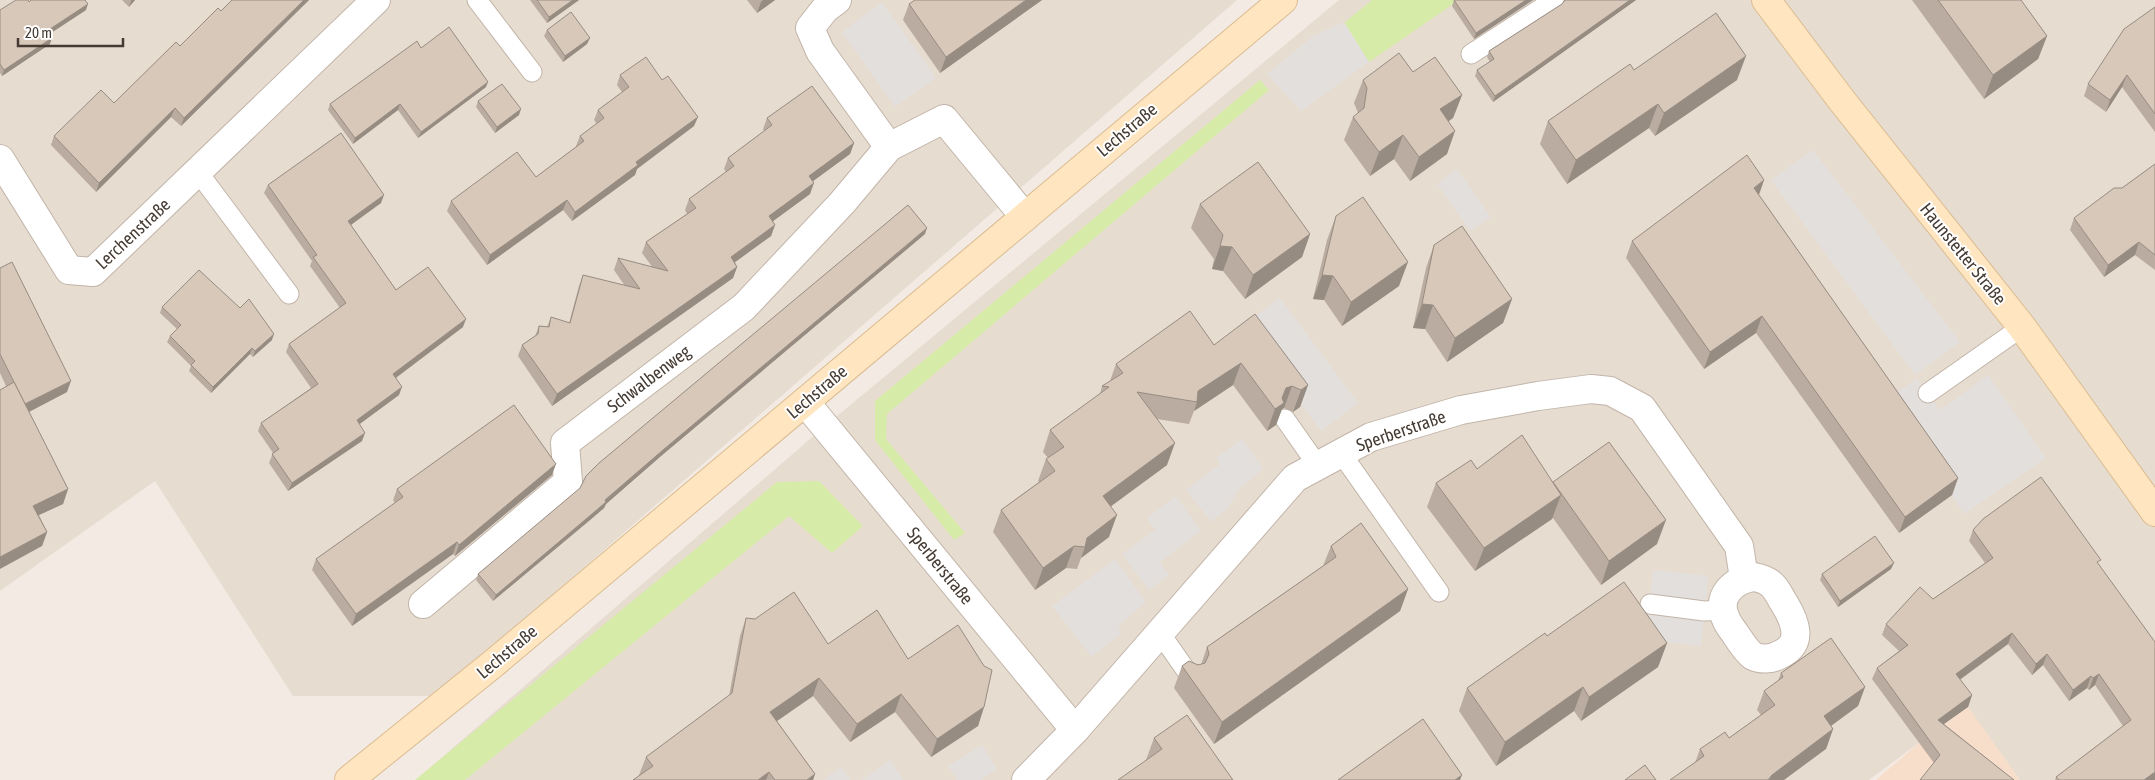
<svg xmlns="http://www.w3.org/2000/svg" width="2155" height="780" font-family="'Asap Condensed',sans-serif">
	<rect width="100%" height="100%" fill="#f3ebe3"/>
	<g fill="#e7dcd0">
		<polygon points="0,0 1237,0 436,696 293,696 155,481 0,591"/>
		<polygon points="1339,0 2155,0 2155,780 2020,780 1967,707 1869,780 419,780 418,778 825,426"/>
	</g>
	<polygon fill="#f7decb" points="1968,707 2020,780 1876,780 1919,743"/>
	<g fill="#d7eba8">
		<polygon points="1372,0 1459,0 1369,62 1344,23"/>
		<polygon points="1260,80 1269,90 887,414 886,439 965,533 954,540 875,440 875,401"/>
		<polygon points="819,481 863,526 832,553 789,516 465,780 415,780 777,482"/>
	</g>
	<g fill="#e3dfdc">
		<polygon points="882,2 936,78 895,107 842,32"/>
		<polygon points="1344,22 1369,62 1301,111 1267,74 1313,36"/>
		<polygon points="1813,150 1960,342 1915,375 1771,180"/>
		<polygon points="1457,169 1491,217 1470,231 1437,184"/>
		<polygon points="1280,298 1358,403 1321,431 1243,325"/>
		<polygon points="1988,375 2046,458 1964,514 1889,398 1917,378 1940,410"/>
		<polygon points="1242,439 1263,469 1239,489 1228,508 1211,522 1186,490 1220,464 1216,458"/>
		<polygon points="1176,496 1201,531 1160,562 1169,575 1149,590 1122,554 1155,530 1147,518"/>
		<polygon points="1115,559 1146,602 1118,626 1122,633 1092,657 1052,606"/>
		<polygon points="1653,570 1708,576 1701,646 1646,640"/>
		<polygon points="982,745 997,769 980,780 957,780 948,766"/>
		<polygon points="890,760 904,780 862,780"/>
		<polygon points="841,767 850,780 823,780"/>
	</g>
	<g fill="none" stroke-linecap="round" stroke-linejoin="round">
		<defs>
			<g id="lane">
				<polyline points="477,0 532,72"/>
				<polyline points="1471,54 1554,0"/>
				<polyline points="198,172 289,294"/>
				<polyline points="1928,393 2022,327"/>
				<polyline points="1285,419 1318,466"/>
				<polyline points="1341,453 1439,592"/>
				<polyline points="1650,604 1704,611 1723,610"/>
				<polyline points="1160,633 1190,676"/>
			</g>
			<g id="street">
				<polyline points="837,0 825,9 810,28 820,51 889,147 944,119 1025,217"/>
				<polyline points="0,159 69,270 93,272 376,0"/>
				<polyline points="805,402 1075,730"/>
				<path d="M 1754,577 C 1760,578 1766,580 1771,584 C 1777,589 1780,597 1784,603 C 1795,621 1805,644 1779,655 C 1772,659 1761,660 1753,656 C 1746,651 1741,642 1736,635 C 1733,630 1728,625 1726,619 C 1715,597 1733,580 1754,577 Z"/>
				<polyline points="423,604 568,482 565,443 744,307 842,203 889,147"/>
				<polyline points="1026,780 1075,730 1295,478 1371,437 1461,410 1538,396 1591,389 1610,391 1642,408 1739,546 1744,578"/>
			</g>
			<g id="secondary">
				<polyline points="1766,0 1843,102 2022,327 2155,512"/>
				<polyline points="349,780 494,663 1283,0"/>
			</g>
		</defs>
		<use href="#lane" stroke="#c2b4a8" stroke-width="21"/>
		<use href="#street" stroke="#c2b4a8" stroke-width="30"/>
		<use href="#secondary" stroke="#dabb90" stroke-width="30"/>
		<use href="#lane" stroke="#fff" stroke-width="19"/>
		<use href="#street" stroke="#fff" stroke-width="28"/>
		<use href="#secondary" stroke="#ffe6c0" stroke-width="28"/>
	</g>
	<g fill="#baaca0">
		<polygon points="122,0 135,0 129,7"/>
		<polygon points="232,0 309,0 181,126 171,117 96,192 51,145 54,136 114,103 221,11"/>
		<polygon points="530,0 579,0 547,23"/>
		<polygon points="747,0 775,0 757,13"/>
		<polygon points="1042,0 940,73 903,20 909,4"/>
		<polygon points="1454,0 1533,0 1474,39 1452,6"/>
		<polygon points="1564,0 1636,0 1493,102 1475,76 1477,70 1490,62 1487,57 1489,51 1562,4 1564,1"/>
		<polygon points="1912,0 2021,0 2047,36 2038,59 1984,99"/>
		<polygon points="29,2 86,10 49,34 50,44 2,76 0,73 0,10"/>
		<polygon points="2155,7 2155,132 2122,87 2106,112 2084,96 2088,84"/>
		<polygon points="547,30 587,44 563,62 544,36"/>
		<polygon points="421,48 486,87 418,138 398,110 353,144 328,110 330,104"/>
		<polygon points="1634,70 1737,80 1655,136 1649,128 1567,184 1540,144 1548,121"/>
		<polygon points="1413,72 1462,95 1453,118 1449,121 1447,154 1410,181 1394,159 1370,176 1344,140 1353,117 1358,113 1354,103 1363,80"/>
		<polygon points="620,75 694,126 637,169 635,175 572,221 563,210 487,265 447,211 451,201 536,177 577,146 576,146 580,136 597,124 594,120 598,110 622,92 617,85"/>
		<polygon points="478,101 519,115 495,133 476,107"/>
		<polygon points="767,118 854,143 850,154 813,181 810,194 773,221 775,225 771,236 735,262 737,267 733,278 552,406 518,356 522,345 535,336 539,326 547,327 551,317 569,323 579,286 583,275 625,286 614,270 618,258 653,268 642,253 646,242 687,214 685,210 689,199 726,172 724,169 728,158 764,131 763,129"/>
		<polygon points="2155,164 2155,270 2135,255 2104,277 2070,230 2074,218 2122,188"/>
		<polygon points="1764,180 1759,195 1958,478 1952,495 1899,533 1756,333 1704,369 1626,258 1632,241"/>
		<polygon points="268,185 381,203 351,225 396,290 463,327 396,378 399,395 359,424 362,441 288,491 269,463 273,453 258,431 261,423 311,388 286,352 289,344 340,308 310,266 312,261 264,193"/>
		<polygon points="1200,204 1310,234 1302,257 1245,299 1223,271 1212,269 1214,259 1191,228"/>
		<polygon points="1336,216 1399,286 1342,326 1324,300 1313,299 1327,240"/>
		<polygon points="925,234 661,456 606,504 604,508 590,520 493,601 476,580 478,574"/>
		<polygon points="1434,245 1512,299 1503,323 1447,362 1425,329 1413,328 1426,268"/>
		<polygon points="0,268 67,392 29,412 68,489 63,504 39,515 47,532 42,546 6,386 0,373"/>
		<polygon points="162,307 272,340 253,357 250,354 211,393 189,371 191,366 167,342 170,336 177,329 160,313"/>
		<polygon points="1214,345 1308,385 1300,407 1293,412 1284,408 1282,409 1276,425 1267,431 1233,385 1194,411 1189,424 1157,419 1167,465 1111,506 1109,537 1081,558 1077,569 1066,568 1035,590 993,532 1001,510 1039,482 1038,481 1046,459 1048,458 1043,452 1050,430 1100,394 1102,386 1110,381 1116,364"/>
		<polygon points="1477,469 1553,483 1657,544 1601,585 1553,518 1552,519 1475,571 1427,507 1436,483"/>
		<polygon points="552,475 455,556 453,554 352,626 312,570 316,559 395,503 393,500 397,489"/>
		<polygon points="1973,530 2099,565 2155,780 2055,780 2056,777 2123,726 2095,685 2089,690 2087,688 2069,701 2043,665 2032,675 2008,644 1960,680 1972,695 1968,707 1944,724 2014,780 1934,763 1872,679 1877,668 1899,651 1882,635 1886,624 1933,599 1985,563 1969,541"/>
		<polygon points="1331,546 1408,589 1400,611 1214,744 1174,688 1182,666 1198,665 1201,665 1207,647 1323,566"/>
		<polygon points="1891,569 1838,607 1820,580 1822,574"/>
		<polygon points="746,618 828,644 908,659 984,707 978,726 931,757 895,712 850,742 813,696 777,721 815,774 813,780 633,780 640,775 639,775 646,757 729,696 740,636"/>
		<polygon points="1547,636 1667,643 1658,667 1581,721 1574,711 1496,766 1459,711 1467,688"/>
		<polygon points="1781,673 1865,687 1858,706 1831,726 1833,729 1826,749 1695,763 1700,749 1729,738 1761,715 1757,710 1764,691 1778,681"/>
		<polygon points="1154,738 1233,780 1146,760"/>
	</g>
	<g fill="#978c82">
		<polygon points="131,0 135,0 129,7 131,1"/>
		<polygon points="304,0 309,0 181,126 184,118"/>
		<polygon points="573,0 579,0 547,23 549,17"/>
		<polygon points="763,0 775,0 757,13 761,2"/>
		<polygon points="1026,0 1042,0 940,73 946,57"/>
		<polygon points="1526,0 1533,0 1474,39 1476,33"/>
		<polygon points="1630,0 1636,0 1493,102 1495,96"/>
		<polygon points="88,4 86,10 45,37 47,31"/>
		<polygon points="2047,36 2038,59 1984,99 1993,75"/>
		<polygon points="52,38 50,44 2,76 4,70"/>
		<polygon points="590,38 587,44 563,62 565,56"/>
		<polygon points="1746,56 1737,80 1655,136 1664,113"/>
		<polygon points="2127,75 2122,87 2106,112 2110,100"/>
		<polygon points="488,82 486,87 418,138 421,132"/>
		<polygon points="1462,95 1453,118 1431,133 1440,109"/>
		<polygon points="400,104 398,110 353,144 355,138"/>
		<polygon points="1658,104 1649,128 1567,184 1576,160"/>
		<polygon points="175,108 171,117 96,192 99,183"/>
		<polygon points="521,109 519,115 495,133 497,127"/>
		<polygon points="698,117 694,126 637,169 635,175 572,221 575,212 636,162"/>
		<polygon points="1455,131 1447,154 1410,181 1419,157"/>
		<polygon points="1403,135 1394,159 1370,176 1379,152"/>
		<polygon points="854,143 850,154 805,187 809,176"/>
		<polygon points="1764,180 1758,197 1754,188"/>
		<polygon points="814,183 810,194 765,227 769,216"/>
		<polygon points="384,195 381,203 345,229 348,221"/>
		<polygon points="567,200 563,210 487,265 490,255"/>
		<polygon points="775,225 771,236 727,268 731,257"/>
		<polygon points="927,228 925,234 661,456 606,504 604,508 590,520 493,601 496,595 663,450"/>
		<polygon points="1310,234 1302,257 1245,299 1253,275"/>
		<polygon points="2139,242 2135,255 2104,277 2108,265"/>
		<polygon points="1220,246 1232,247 1223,271 1212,269"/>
		<polygon points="1408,262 1399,286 1342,326 1351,302"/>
		<polygon points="737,267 733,278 552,406 557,394"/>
		<polygon points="1322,275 1333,276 1324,300 1313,299"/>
		<polygon points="1512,299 1503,323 1447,362 1455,338"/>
		<polygon points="1422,304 1433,305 1425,329 1413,328"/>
		<polygon points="1762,316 1756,333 1704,369 1710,352"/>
		<polygon points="466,319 463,327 390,382 393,374"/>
		<polygon points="274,334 272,340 253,357 255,351"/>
		<polygon points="252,348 250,354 211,393 213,387"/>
		<polygon points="1241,363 1233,385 1194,411 1197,402 1198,391"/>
		<polygon points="71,381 67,392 21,416 25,404"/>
		<polygon points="1308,385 1300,407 1293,412 1301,390"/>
		<polygon points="1292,386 1284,408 1282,409 1276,425 1267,431 1275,409 1286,388"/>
		<polygon points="402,387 399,395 353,429 357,420"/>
		<polygon points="365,433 362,441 288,491 292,483"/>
		<polygon points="1175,443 1167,465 1095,518 1103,496"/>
		<polygon points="556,464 552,475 455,556 459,545"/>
		<polygon points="1958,478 1952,495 1899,533 1905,517"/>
		<polygon points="68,489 63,504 28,520 33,506"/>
		<polygon points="1561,495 1552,519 1475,571 1484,548"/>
		<polygon points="1117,515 1109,537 1081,558 1085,547 1087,538"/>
		<polygon points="1666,520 1657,544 1601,585 1609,561"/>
		<polygon points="47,532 42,546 0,569 0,557"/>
		<polygon points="457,542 453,554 352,626 356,614"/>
		<polygon points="1074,546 1066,568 1035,590 1043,568"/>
		<polygon points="1894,563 1891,569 1838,607 1840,601"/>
		<polygon points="1408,589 1400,611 1214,744 1222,722"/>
		<polygon points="2012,633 2008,644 1952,685 1956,674"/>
		<polygon points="1667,643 1658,667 1581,721 1589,697"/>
		<polygon points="2047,654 2043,665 2032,675 2036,664"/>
		<polygon points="2099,674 2095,685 2089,690 2093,678"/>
		<polygon points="2091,676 2087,688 2069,701 2073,690"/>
		<polygon points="819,678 813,696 764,730 770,712"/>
		<polygon points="1583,687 1574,711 1496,766 1505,742"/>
		<polygon points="1865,687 1858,706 1817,736 1824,716"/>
		<polygon points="901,694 895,712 850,742 857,724"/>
		<polygon points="1972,695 1968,707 1934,731 1938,720"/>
		<polygon points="984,707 978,726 931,757 937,739"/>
		<polygon points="1833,729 1826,749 1784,780 1768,780 1772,775"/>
		<polygon points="769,772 766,780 758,780"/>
		<polygon points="2155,772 2155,780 2144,780"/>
		<polygon points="815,774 813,780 807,780"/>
		<polygon points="1462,775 1460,780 1455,780"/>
	</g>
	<g fill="#d8c8ba" stroke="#978c82">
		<polygon points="16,0 28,0 29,2 31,0 85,0 88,4 47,31 52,38 4,70 0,64 0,10"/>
		<polygon points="232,0 304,0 184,118 175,108 99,183 54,136 101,90 114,103 176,42 180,46 218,8 221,11"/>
		<polygon points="537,0 573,0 549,17"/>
		<polygon points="915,0 1026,0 946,57 909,4"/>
		<polygon points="1454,0 1526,0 1476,33"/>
		<polygon points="1565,0 1630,0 1495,96 1477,70 1494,59 1489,51 1562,4"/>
		<polygon points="1938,0 2021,0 2047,36 1993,75"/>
		<polygon points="2155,7 2155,114 2127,75 2110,100 2088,84 2124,29"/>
		<polygon points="571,12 590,38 565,56 547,30"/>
		<polygon points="1716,13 1746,56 1664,113 1658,104 1576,160 1548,121 1630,64 1634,70"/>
		<polygon points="449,27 488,82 421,132 400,104 355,138 330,104 417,41 421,48"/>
		<polygon points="1399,53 1413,72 1435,57 1462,95 1440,109 1455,131 1419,157 1403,135 1379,152 1353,117 1364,108 1367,88 1363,80"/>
		<polygon points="646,57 662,80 668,76 698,117 636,162 638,165 575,212 567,200 490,255 451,201 517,152 536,177 584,141 580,136 604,118 598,110 629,87 620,75"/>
		<polygon points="502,84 521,109 497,127 478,101"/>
		<polygon points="812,86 854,143 809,176 814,183 769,216 775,225 731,257 737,267 557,394 522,345 538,334 539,326 549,327 551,317 570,323 583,275 640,289 618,258 668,271 646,242 696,208 689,199 734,166 728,158 772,125 767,118"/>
		<polygon points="341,133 384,195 348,221 396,290 428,267 466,319 393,374 402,387 357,420 365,433 292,483 272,454 279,449 261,423 318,384 289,344 346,303 313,257 317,255 268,185"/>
		<polygon points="1747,155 1764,180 1754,188 1958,478 1905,517 1762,316 1710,352 1632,241"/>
		<polygon points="1258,162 1310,234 1253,275 1232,247 1220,246 1223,235 1200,204"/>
		<polygon points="2155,164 2155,255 2139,242 2108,265 2074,218 2114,188 2122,188"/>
		<polygon points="1363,197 1408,262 1351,302 1333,276 1322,275 1336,216"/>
		<polygon points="908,205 927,228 663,450 605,500 606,502 592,514 496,595 478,574 580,488 586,476 599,463"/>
		<polygon points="1462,226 1512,299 1455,338 1433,305 1422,304 1434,245"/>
		<polygon points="12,262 71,381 25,404 0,354 0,268"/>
		<polygon points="199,270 240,308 249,299 274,334 255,351 252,348 213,387 191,365 195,361 170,336 181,325 162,307"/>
		<polygon points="1190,311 1214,345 1255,314 1308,385 1301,390 1292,386 1286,388 1282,398 1284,403 1275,409 1241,363 1198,391 1197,402 1137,392 1175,443 1103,496 1117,515 1087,538 1085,547 1074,546 1043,568 1001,510 1055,471 1046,459 1064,447 1050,430 1109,387 1102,386 1123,373 1116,364"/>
		<polygon points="14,382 68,489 33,506 47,532 0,557 0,390"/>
		<polygon points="514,405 556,464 459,545 457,542 356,614 316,559 403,497 397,489"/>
		<polygon points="1522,435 1561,495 1484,548 1436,483 1471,460 1477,469"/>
		<polygon points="1609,442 1666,520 1609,561 1553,482"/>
		<polygon points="2041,477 2101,560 2097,562 2155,642 2155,772 2144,780 2059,780 2056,777 2131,720 2099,674 2093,678 2091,676 2073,690 2047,654 2036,664 2012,633 1956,674 1972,695 1938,720 2014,780 1920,780 1940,755 1877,668 1908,645 1886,624 1920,587 1933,599 1993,558 1973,530 1983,519"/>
		<polygon points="1361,523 1408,589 1222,722 1182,666 1189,661 1198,665 1205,663 1209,654 1207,647 1336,557 1331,546"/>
		<polygon points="1875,536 1894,563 1840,601 1822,574"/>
		<polygon points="1624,582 1667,643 1589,697 1583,687 1505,742 1467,688 1545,633 1547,636"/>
		<polygon points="794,592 828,644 877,610 908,659 958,625 984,666 992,670 984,707 937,739 901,694 857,724 819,678 770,712 815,774 807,780 775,780 769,772 758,780 633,780 653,766 646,757 732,693 746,618 755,619"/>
		<polygon points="1831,638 1865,687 1824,716 1833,729 1772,775 1768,780 1670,780 1704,756 1700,749 1725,732 1729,738 1775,705 1764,691 1783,677 1781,673"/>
		<polygon points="1187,715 1233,780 1118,780 1162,749 1154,738"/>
		<polygon points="1423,719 1462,775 1455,780 1338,780"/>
		<polygon points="1645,765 1656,780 1625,780"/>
	</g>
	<g text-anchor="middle" stroke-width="4" stroke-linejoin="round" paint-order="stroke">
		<g font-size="18" fill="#453b33" stroke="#fff">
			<text transform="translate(1127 130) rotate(-40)" y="6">Lechstraße</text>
			<text transform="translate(133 234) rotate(-43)" y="6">Lerchenstraße</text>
			<text transform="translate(1963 254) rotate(51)" y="6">Haunstetter Straße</text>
			<text transform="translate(649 379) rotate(-37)" y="6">Schwalbenweg</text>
			<text transform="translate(817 392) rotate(-40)" y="6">Lechstraße</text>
			<text transform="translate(1401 431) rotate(-19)" y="6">Sperberstraße</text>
			<text transform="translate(940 566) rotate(51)" y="6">Sperberstraße</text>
			<text transform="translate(507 652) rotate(-40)" y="6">Lechstraße</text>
		</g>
	</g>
	<path d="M18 38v8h105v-8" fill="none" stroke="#453b33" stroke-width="2.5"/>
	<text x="25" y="38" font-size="15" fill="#453b33" stroke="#ffffff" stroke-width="4" paint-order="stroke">20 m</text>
</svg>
